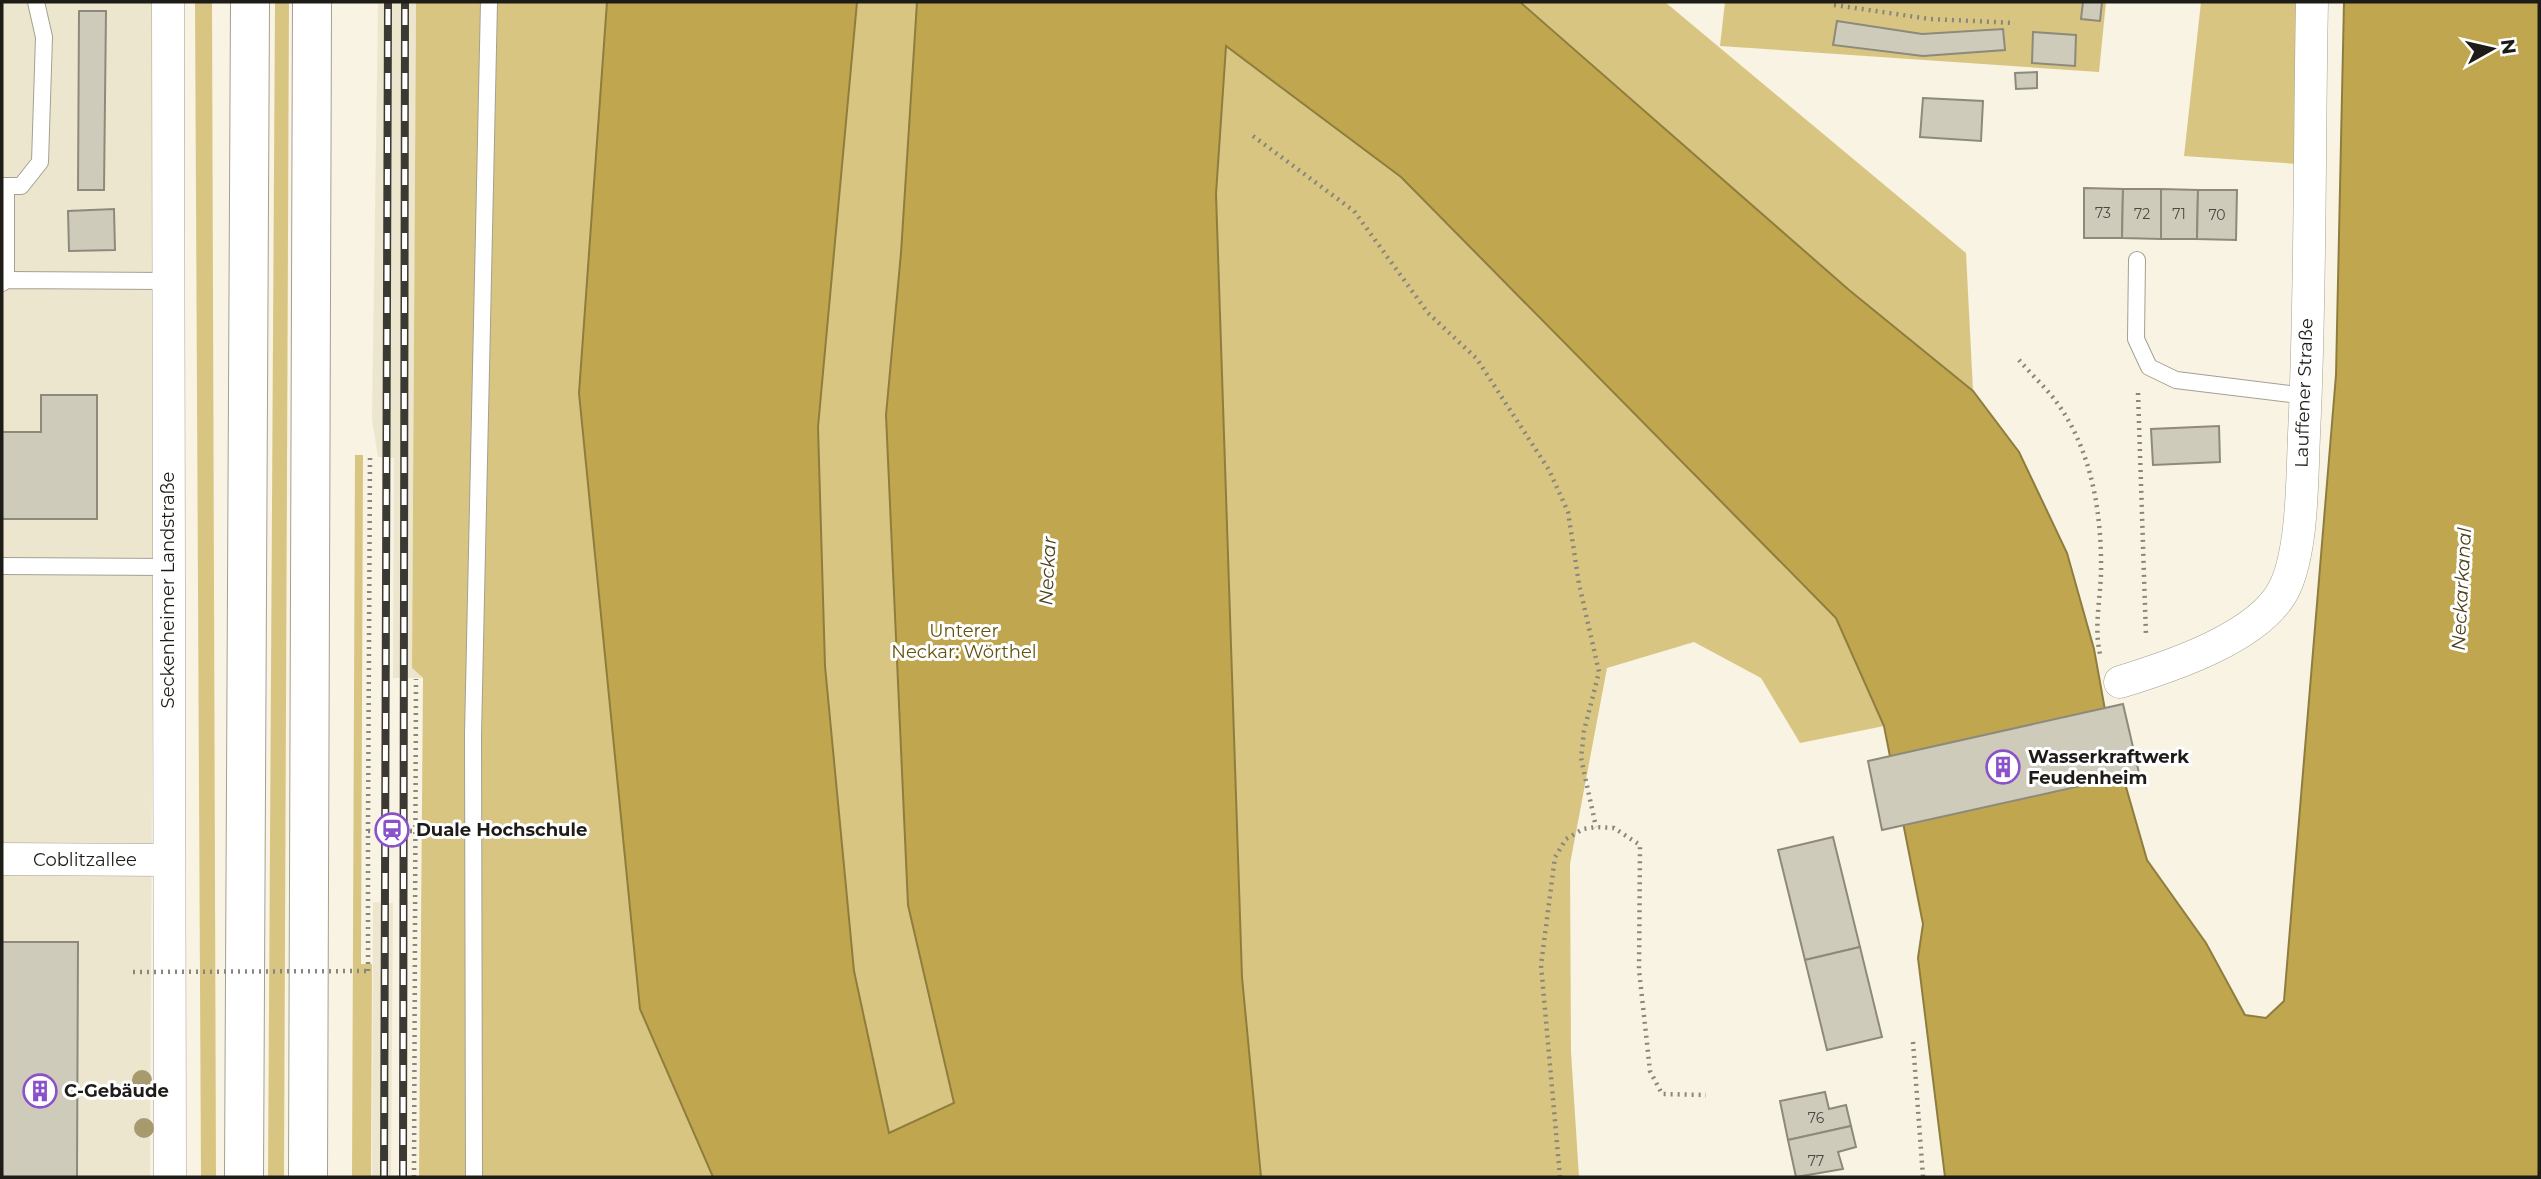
<svg xmlns="http://www.w3.org/2000/svg" width="2541" height="1179" font-family="Montserrat,sans-serif">
	<rect width="100%" height="100%" fill="#f8f3e3"/>
	<g fill="#ede6cf">
		<polygon points="2,2 156,2 150,1177 2,1177"/>
		<polygon points="378,2 416,2 412,668 423,678 393,678 394,458 378,457 372,420"/>
		<polygon points="373,902 393,903 391,1177 372,1177"/>
	</g>
	<g fill="#d9c582">
		<polygon points="195,2 212,2 216,1177 201,1177"/>
		<polygon points="275,2 289,2 284,1177 268,1177"/>
		<polygon points="416,2 1157,2 1225,46 1401,177 1836,618 1884,726 1800,743 1761,678 1694,642 1607,668 1570,864 1571,1052 1579,1177 419,1177 423,678 412,668"/>
		<polygon points="1520,2 1665,2 1966,253 1973,391 1849,290"/>
		<polygon points="1725,2 2106,2 2099,72 1720,46"/>
		<polygon points="2201,2 2301,2 2297,164 2184,156"/>
		<polygon points="355,455 363,455 361,964 372,964 371,1177 352,1177"/>
	</g>
	<polygon fill="#c0a74f" stroke="#8f7d3e" stroke-width="2" points="607,2 857,2 818,427 825,666 854,971 889,1133 954,1103 908,905 886,415 901,253 917,2 1520,2 1849,290 1973,391 2019,452 2067,553 2094,649 2107,721 2147,860 2206,943 2245,1015 2266,1018 2284,1001 2336,375 2344,2 2539,2 2539,1177 1945,1177 1918,958 1923,924 1884,726 1836,618 1401,177 1226,46 1216,194 1242,977 1261,1177 713,1177 640,1009 579,393"/>
	<g fill="#cfcbbb" stroke="#8e8a7b" stroke-width="2">
		<polygon points="2083,2 2102,2 2100,21 2081,19"/>
		<polygon points="79,11 106,11 104,190 78,190"/>
		<polygon points="1837,21 1922,34 2003,29 2005,50 1923,56 1833,45"/>
		<polygon points="2033,32 2076,35 2075,66 2032,63"/>
		<polygon points="2037,72 2037,88 2016,89 2015,73"/>
		<polygon points="1923,98 1983,101 1981,141 1920,137"/>
		<polygon points="2084,188 2123,189 2122,238 2084,238"/>
		<polygon points="2123,189 2161,189 2161,239 2122,238"/>
		<polygon points="2161,189 2198,190 2197,239 2161,239"/>
		<polygon points="2198,190 2237,190 2236,240 2197,239"/>
		<polygon points="114,209 115,250 69,251 68,211"/>
		<polygon points="41,395 97,395 97,519 2,519 2,432 41,432"/>
		<polygon points="2219,426 2220,462 2153,465 2151,429"/>
		<polygon points="2123,704 2139,773 1882,830 1868,761"/>
		<polygon points="1833,837 1860,947 1805,960 1778,850"/>
		<polygon points="2,942 78,942 77,1177 2,1177"/>
		<polygon points="1860,947 1882,1037 1827,1050 1805,960"/>
		<polygon points="1825,1092 1829,1109 1846,1105 1851,1126 1788,1140 1780,1101"/>
		<polygon points="1851,1126 1856,1147 1838,1152 1843,1169 1796,1177 1788,1140"/>
	</g>
	<g fill="none" stroke-linecap="round" stroke-linejoin="round">
		<defs>
			<g id="lane">
				<polyline points="2,186 21,186 40,162 44,37 36,2"/>
				<polyline points="6,186 6,280"/>
				<polyline points="2137,260 2136,339 2149,367 2176,380 2306,396"/>
				<polyline points="2,283 6,280 167,281"/>
				<polyline points="2,566 169,567"/>
				<polyline points="474,1177 473,735 489,2"/>
			</g>
			<g id="street">
				<polyline points="168,2 170,1177"/>
				<path d="M 2120,682 C 2169,667 2262,637 2285,587 C 2303,548 2302,478 2304,435 C 2311,291 2309,146 2312,2"/>
				<polyline points="2,859 168,860"/>
			</g>
			<g id="secondary">
				<polyline points="244,1177 250,2"/>
				<polyline points="308,1177 312,2"/>
			</g>
		</defs>
		<use href="#lane" stroke="#a4a091" stroke-width="18"/>
		<use href="#street" stroke="#a4a091" stroke-width="33"/>
		<use href="#secondary" stroke="#a4a091" stroke-width="40"/>
		<g stroke="#89867b" stroke-width="4.5" stroke-dasharray="2 5" stroke-linecap="butt">
			<polyline points="1834,5 1930,19 2015,23"/>
			<polyline points="1253,136 1354,211 1428,313 1477,359 1549,470 1568,512 1579,584 1599,672 1584,731 1581,758 1596,827"/>
			<path d="M 2019,360 C 2030,373 2044,386 2055,400 C 2092,449 2102,514 2101,574 C 2100,601 2094,627 2100,654"/>
			<polyline points="2138,393 2146,636"/>
			<polyline points="368,831 370,456"/>
			<polyline points="368,971 368,831 415,831"/>
			<polyline points="1913,1042 1923,1177"/>
			<polyline points="414,1177 416,679"/>
			<polyline points="1560,1177 1541,965 1555,857 1566,839 1583,829 1596,827 1614,828 1640,845 1639,970 1650,1071 1662,1094 1706,1095"/>
		</g>
		<use href="#lane" stroke="#fff" stroke-width="16"/>
		<use href="#street" stroke="#fff" stroke-width="32"/>
		<use href="#secondary" stroke="#fff" stroke-width="38"/>
		<defs>
			<g id="rail">
				<polyline points="384,1177 388,2"/>
				<polyline points="403,1177 405,2"/>
			</g>
		</defs>
		<use href="#rail" stroke="#3b3932" stroke-width="8"/>
		<use href="#rail" stroke="#fff" stroke-width="5" stroke-dasharray="16" stroke-linecap="butt"/>
		<polyline stroke="#89867b" stroke-width="4.5" stroke-dasharray="2 5" stroke-linecap="butt" points="133,972 368,971"/>
	</g>
	<g fill="#a79b6e">
		<circle cx="142" cy="1080" r="10"/>
		<circle cx="144" cy="1128" r="10"/>
	</g>
	<defs>
		<symbol id="building-ring" viewBox="-11 -11 22 22"><circle r="9.5" fill="#fff" stroke="#8a51c8" stroke-width="1.5"/><path d="M-4-6H4V6H1V3H-1V6H-4ZM-2.5-4.3h1.7v1.8h-1.7ZM.8-4.3h1.7v1.8H.8ZM-2.5-1h1.7V.8h-1.7ZM.8-1h1.7V.8H.8Z" fill="#8a51c8"/></symbol>
		<symbol id="station-ring" viewBox="-11 -11 22 22"><circle r="9.5" fill="#fff" stroke="#8a51c8" stroke-width="1.5"/><path d="M-3-6H3Q5-6 5-4V2Q5 4 3 4L4.5 6H3L1.5 4h-3L-3 6H-4.5L-3 4Q-5 4-5 2V-4Q-5-6-3-6ZM-3.5-4v3h7v-3ZM-3.5 1v1.5H-2V1ZM2 1v1.5H3.5V1Z" fill="#8a51c8"/></symbol>
	</defs>
	<g fill-rule="evenodd">
		<use href="#building-ring" x="1984" y="748" width="38" height="38"/>
		<use href="#station-ring" x="373" y="811" width="38" height="38"/>
		<use href="#building-ring" x="21" y="1072" width="38" height="38"/>
	</g>
	<g text-anchor="middle" stroke-width="6" stroke-linejoin="round" paint-order="stroke">
		<g font-size="14" fill="#4a4840">
			<text x="2103" y="218">73</text>
			<text x="2142" y="219">72</text>
			<text x="2179" y="219">71</text>
			<text x="2217" y="220">70</text>
			<text x="1816" y="1123">76</text>
			<text x="1816" y="1166">77</text>
		</g>
		<g font-size="18" fill="#1e1c17" stroke="#fff">
			<text transform="translate(2304 393) rotate(-88)" y="6">Lauffener Straße</text>
			<text transform="translate(168 590) rotate(-90)" y="6">Seckenheimer Landstraße</text>
			<text x="85" y="866">Coblitzallee</text>
		</g>
		<g font-size="18" fill="#65530f" stroke="#fff">
			<text x="964" y="637">Unterer<tspan x="964" dy="21">Neckar: Wörthel</tspan></text>
		</g>
		<g font-size="18" font-weight="bold" fill="#1e1c17" stroke="#fff" text-anchor="start">
			<text x="2028" y="763">Wasserkraftwerk<tspan x="2028" dy="21">Feudenheim</tspan></text>
			<text x="416" y="836">Duale Hochschule</text>
			<text x="64" y="1097">C-Gebäude</text>
		</g>
		<g font-size="19" font-style="italic" fill="#4a401a" stroke="#fff">
			<text transform="translate(1047 571) rotate(-87)" y="7">Neckar</text>
			<text transform="translate(2461 589) rotate(-87)" y="7">Neckarkanal</text>
		</g>
	</g>
	<rect width="2541" height="1179" fill="none" stroke="#1e1c17" stroke-width="7"/>
	<g transform="translate(2492 49) rotate(82)" stroke="#ffffff" stroke-width="5" paint-order="stroke">
	<path d="M0-5L12 26L0 18L-12 26Z" fill="#1e1c17"/>
	<text y="-10" font-size="19" font-weight="bold" text-anchor="middle" fill="#1e1c17">N</text>
	</g>
</svg>
